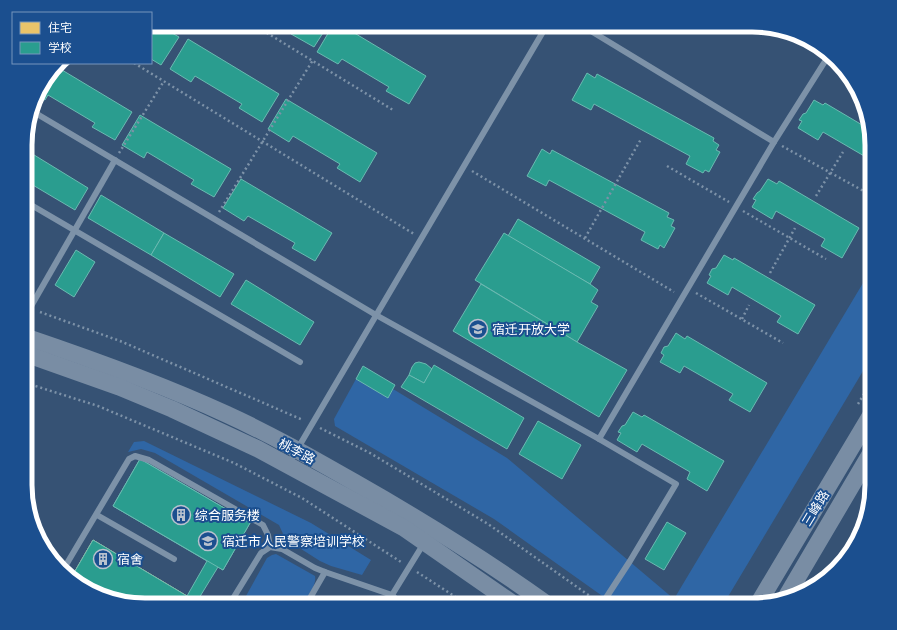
<svg xmlns="http://www.w3.org/2000/svg" width="897" height="630" font-family="Karla,'Noto Sans SC',sans-serif">
	<rect width="100%" height="100%" fill="#365274"/>
	<g fill="#2f66a5">
		<polygon points="872,268 872,356 723,605 615,605 494,519 335,426 334,419 356,379 388,398 393,389 507,458 674,599"/>
		<polygon points="144,441 311,523 371,560 362,575 331,566 320,561 287,540 284,536 279,525 155,453 141,449 128,452 134,442"/>
		<path d="M 276,554 L 315,576 C 317,585 307,597 302,605 L 241,605 L 267,558 L 272,555 Z"/>
	</g>
	<polygon fill="#e9c46a" stroke="#f0d697" points="93,540 187,596 182,605 138,605 106,599 72,580 71,578"/>
	<g fill="#2a9d8f" stroke="#6abab1">
		<polygon points="151,25 158,25 179,37 161,65 151,59"/>
		<polygon points="286,25 328,25 314,47 291,34 294,30"/>
		<polygon points="333,25 341,25 426,76 409,104 386,91 389,87 342,59 338,64 317,52"/>
		<polygon points="188,39 279,94 262,122 239,108 242,104 195,76 191,82 170,69"/>
		<polygon points="57,67 132,112 115,140 92,127 95,123 48,95 45,100 36,96 38,92"/>
		<polygon points="587,73 595,78 597,74 714,138 713,141 719,145 716,150 720,152 709,172 705,170 703,173 686,164 690,156 594,104 591,110 572,100"/>
		<polygon points="286,99 377,153 360,182 337,168 340,164 293,136 289,142 268,129"/>
		<polygon points="814,100 823,105 825,103 869,129 872,138 872,169 868,167 871,160 823,132 818,140 798,128 802,121 799,120 803,114 806,113"/>
		<polygon points="140,115 231,169 214,197 191,184 194,180 147,152 144,158 122,145"/>
		<polygon points="542,149 550,154 552,150 669,213 667,217 674,220 671,226 675,228 664,248 660,245 658,249 641,240 645,232 549,180 546,186 527,176"/>
		<polygon points="26,150 88,188 75,210 26,181"/>
		<polygon points="241,179 332,233 315,261 292,248 295,243 248,216 244,221 223,208"/>
		<polygon points="768,179 777,184 779,181 859,228 842,258 821,246 825,239 776,211 772,219 752,207 756,200 753,199 757,193 760,191"/>
		<polygon points="101,195 164,233 151,255 88,218"/>
		<polygon points="518,219 600,267 590,284 508,236"/>
		<polygon points="164,233 234,274 220,297 151,255"/>
		<polygon points="504,233 590,284 598,290 591,302 598,306 577,342 475,280"/>
		<polygon points="76,250 95,262 74,297 55,285"/>
		<polygon points="724,255 733,260 734,258 815,305 798,334 777,322 781,316 732,287 728,295 707,283 711,276 709,275 712,269 716,268"/>
		<polygon points="246,280 314,322 300,345 231,304"/>
		<polygon points="481,284 577,342 627,370 599,417 453,331"/>
		<polygon points="676,333 685,339 687,336 767,383 750,412 729,400 733,394 684,366 680,373 660,362 664,355 661,353 664,347 668,346"/>
		<polygon points="419,362 426,364 432,369 424,383 409,375 412,367 415,363"/>
		<polygon points="434,365 524,418 507,449 401,387 409,375 424,383"/>
		<polygon points="363,366 395,385 388,398 356,379"/>
		<polygon points="633,412 642,417 644,415 724,461 707,491 687,479 690,472 642,444 637,452 617,440 621,433 618,432 622,426 625,425"/>
		<polygon points="538,421 581,445 562,479 519,454"/>
		<polygon points="140,459 250,523 223,570 218,567 196,603 198,605 138,605 106,599 71,578 93,540 187,596 207,561 113,506"/>
		<polygon points="140,459 250,523 223,570 113,506"/>
		<polygon points="667,522 686,533 664,570 645,559"/>
	</g>
	<g fill="none" stroke-linecap="round" stroke-linejoin="round">
		<g stroke="#7d92a8" stroke-width="2.5" stroke-dasharray="2 3" stroke-linecap="butt">
			<polyline points="254,25 393,110"/>
			<polyline points="134,63 414,234"/>
			<polyline points="860,117 864,110"/>
			<polyline points="782,146 869,194"/>
			<polyline points="119,153 164,81"/>
			<polyline points="667,166 729,202"/>
			<polyline points="472,171 674,292"/>
			<polyline points="816,196 843,152"/>
			<polyline points="743,211 826,259"/>
			<polyline points="219,212 313,60"/>
			<polyline points="585,238 641,139"/>
			<polyline points="770,273 795,228"/>
			<polyline points="696,293 783,343"/>
			<polyline points="40,312 120,341 303,420"/>
			<polyline points="742,319 749,305"/>
			<polyline points="26,383 98,406 234,463 302,498 401,562"/>
			<polyline points="858,404 872,381"/>
			<polyline points="320,428 370,453 488,524 594,599"/>
			<polyline points="843,561 866,523"/>
			<polyline points="417,572 468,605"/>
			<polyline points="738,605 743,597"/>
		</g>
		<g stroke="#7d92a8" stroke-width="6">
			<polyline points="581,25 774,142"/>
			<polyline points="32,111 376,315 599,439 774,142 829,55"/>
			<polyline points="26,202 300,362"/>
			<polyline points="26,315 115,160"/>
			<polyline points="599,439 676,484 630,561 602,604"/>
			<polyline points="288,465 547,25"/>
			<polyline points="97,515 174,559"/>
			<polyline points="63,570 129,459 135,456 149,460 263,525 268,535 270,547"/>
			<polyline points="392,595 424,543"/>
			<polyline points="229,605 261,553 270,547 282,549 315,568 325,572 392,595 402,605"/>
			<polyline points="306,605 325,572"/>
		</g>
		<g stroke="#798da4" stroke-width="17">
			<path d="M 26,337 C 94,360 161,384 226,414 C 270,434 312,458 354,482 C 421,520 486,560 548,605"/>
			<polyline points="26,354 119,387 172,409 258,449 404,528 515,605"/>
			<polyline points="786,597 872,451"/>
			<polyline points="758,604 872,413"/>
		</g>
	</g>
	<defs>
		<symbol id="university-ring" viewBox="-11 -11 22 22"><circle r="9.5" fill="#1b4f8f" stroke="#b9c2ce" stroke-width="1.5"/><path d="M0-5L7-2L0 1L-7-2ZM-4 1L0 2.5L4 1V4Q0 6-4 4Z" fill="#b9c2ce"/></symbol>
		<symbol id="building-ring" viewBox="-11 -11 22 22"><circle r="9.5" fill="#1b4f8f" stroke="#b9c2ce" stroke-width="1.5"/><path d="M-4-6H4V6H1V3H-1V6H-4ZM-2.5-4.3h1.7v1.8h-1.7ZM.8-4.3h1.7v1.8H.8ZM-2.5-1h1.7V.8h-1.7ZM.8-1h1.7V.8H.8Z" fill="#b9c2ce"/></symbol>
		<symbol id="school-ring" viewBox="-11 -11 22 22"><circle r="9.5" fill="#1b4f8f" stroke="#b9c2ce" stroke-width="1.5"/><path d="M0-5L7-2L0 1L-7-2ZM-4 1L0 2.5L4 1V4Q0 6-4 4Z" fill="#b9c2ce"/></symbol>
	</defs>
	<g fill-rule="evenodd">
		<use href="#university-ring" x="467" y="318" width="22" height="22"/>
		<use href="#building-ring" x="170" y="504" width="22" height="22"/>
		<use href="#school-ring" x="197" y="530" width="22" height="22"/>
		<use href="#building-ring" x="92" y="548" width="22" height="22"/>
	</g>
	<g text-anchor="middle" stroke-width="4" stroke-linejoin="round" paint-order="stroke">
		<g font-size="13" fill="#fff" stroke="#1b4f8f" text-anchor="start">
			<text x="492" y="334">宿迁开放大学</text>
			<text x="195" y="520">综合服务楼</text>
			<text x="222" y="546">宿迁市人民警察培训学校</text>
			<text x="117" y="564">宿舍</text>
		</g>
		<g font-size="13" fill="#fff" stroke="#1b4f8f">
			<text transform="translate(297 451) rotate(28)" y="5">桃李路</text>
			<text transform="translate(815 508) rotate(-59)" y="5">三峰路</text>
		</g>
	</g>
	<path d="M0 0H897V630H0ZM145 32H752A113 113 0 0 1 865 145V485A113 113 0 0 1 752 598H145A113 113 0 0 1 32 485V145A113 113 0 0 1 145 32Z" fill="#1b4f8f" fill-rule="evenodd"/>
	<path fill="none" stroke="#fff" stroke-width="5" d="M145 32H752A113 113 0 0 1 865 145V485A113 113 0 0 1 752 598H145A113 113 0 0 1 32 485V145A113 113 0 0 1 145 32Z"/>
	<rect x="12" y="12" width="140" height="52" fill="#1b4f8f" stroke="#7695bc"/>
	<rect x="20" y="22" width="20" height="12" fill="#e9c46a" stroke="#7695bc"/>
	<text x="48" y="32" font-size="12" fill="#ffffff">住宅</text>
	<rect x="20" y="42" width="20" height="12" fill="#2a9d8f" stroke="#7695bc"/>
	<text x="48" y="52" font-size="12" fill="#ffffff">学校</text>
</svg>
